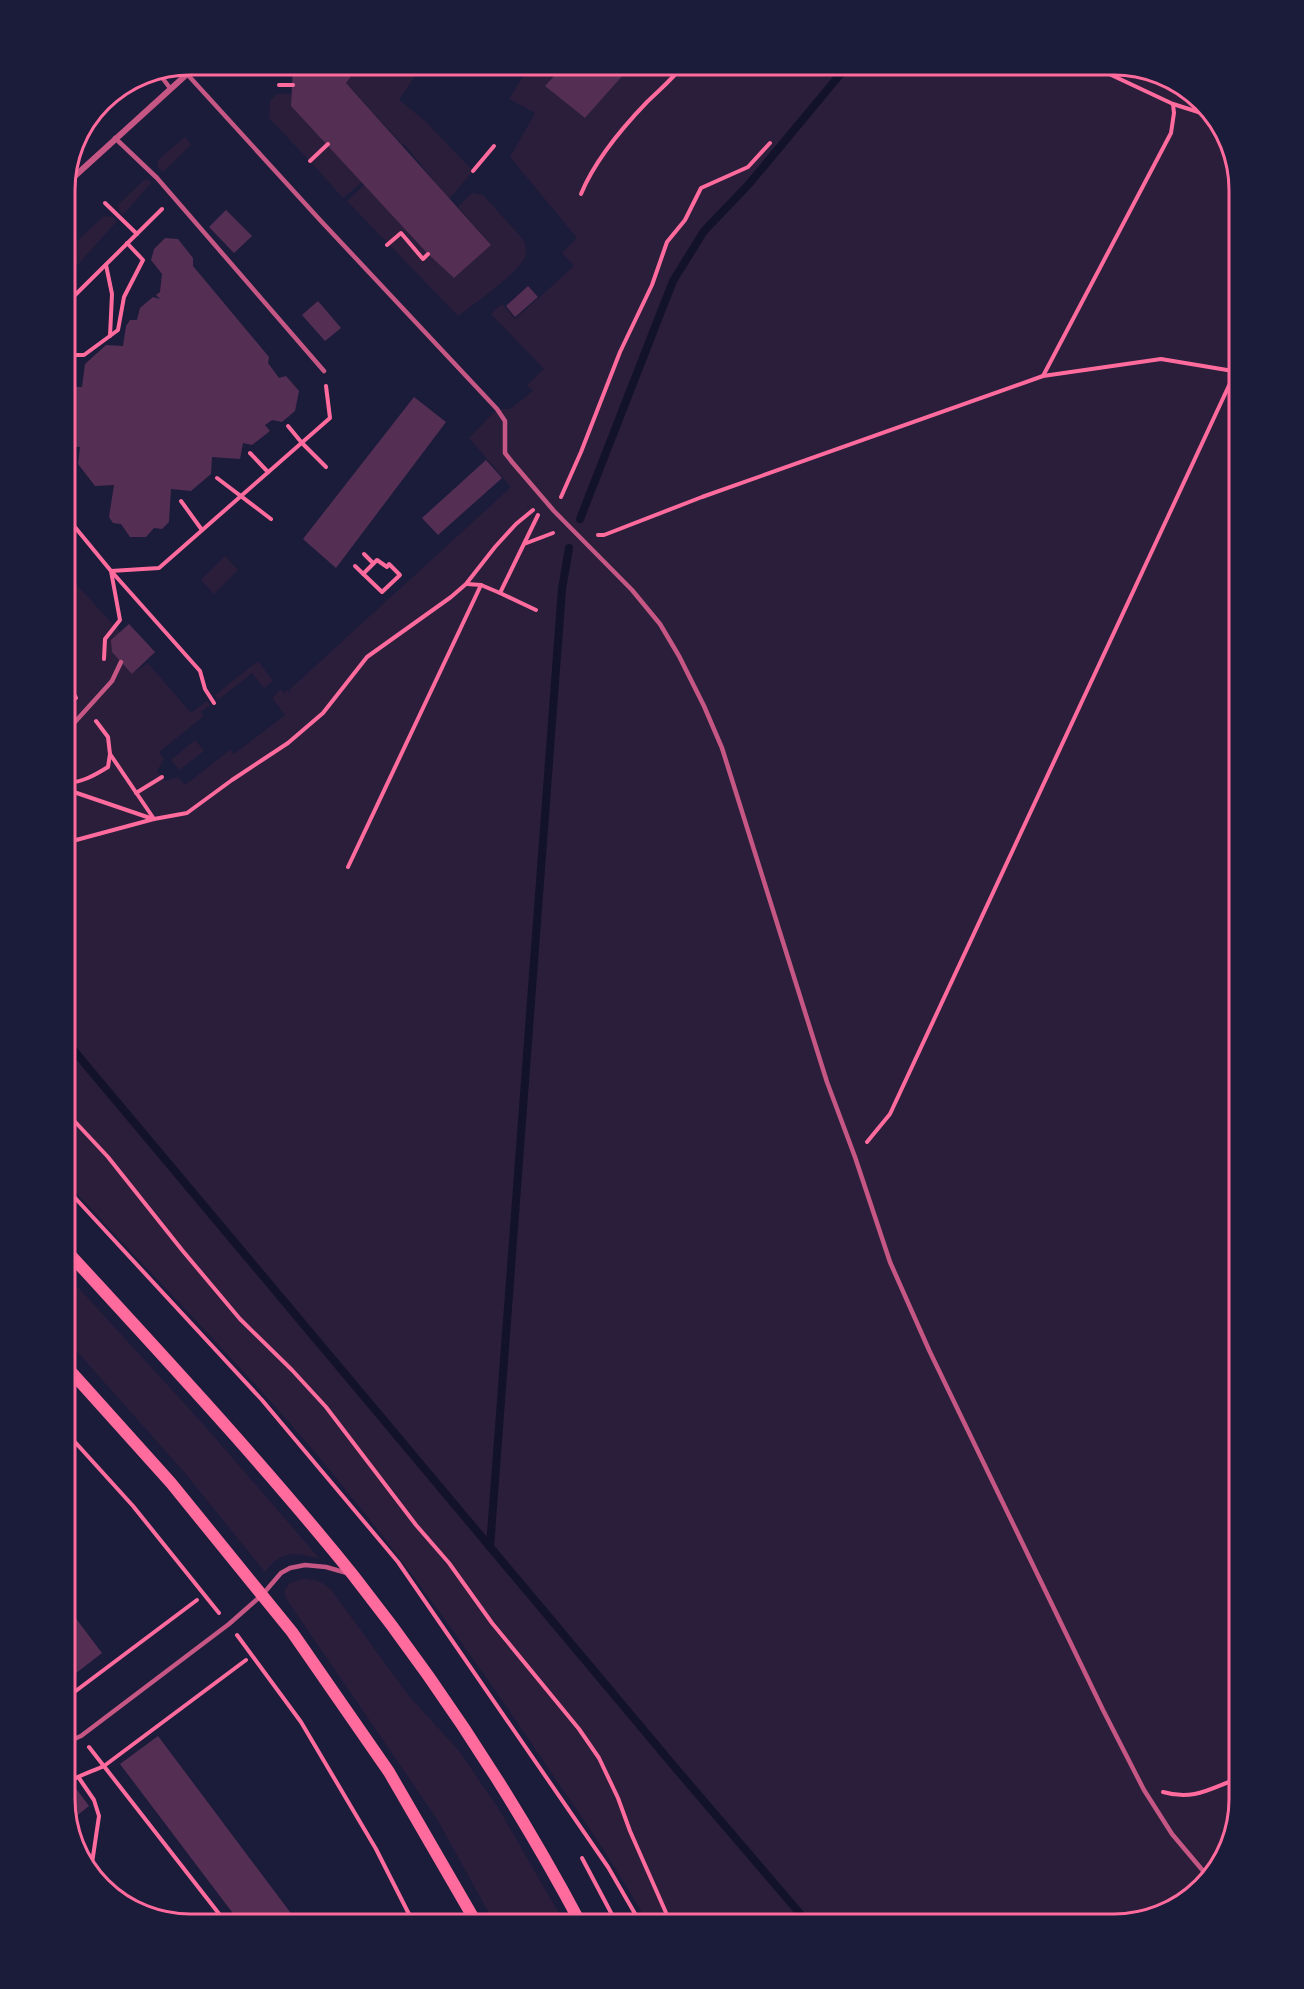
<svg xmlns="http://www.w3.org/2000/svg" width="1304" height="1989" font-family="Commissioner,sans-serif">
	<rect width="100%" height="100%" fill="#1b1b3a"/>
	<g fill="#2a1e3b">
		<polygon points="360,65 422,65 399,100 425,121 473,171 449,199 404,144 403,145 346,83"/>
		<path d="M 530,65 L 564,65 L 545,86 L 585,118 L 632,65 L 1122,65 L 1184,86 L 1226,134 L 1239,190 L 1239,1799 L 1218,1868 L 1170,1911 L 1114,1924 L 648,1924 C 617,1866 577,1811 540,1756 C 476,1661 410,1568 337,1479 C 252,1375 155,1280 65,1180 L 65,572 L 120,632 L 132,674 L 148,663 L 191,713 L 207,701 L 210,705 L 201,712 L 204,716 L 159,752 L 164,759 L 157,771 L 165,781 L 178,777 L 185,785 L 230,750 L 234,754 L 285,715 L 272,698 L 281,689 L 284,693 L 287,690 L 291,694 L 289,690 L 511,487 L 469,438 L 497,409 L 510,409 L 533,391 L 527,385 L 544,369 L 491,314 L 502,304 L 515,319 L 574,266 L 562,253 L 577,238 L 510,157 L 535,113 L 509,99 Z"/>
		<polygon points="277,94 291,94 291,106 362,182 343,198 310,161 269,118 270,101"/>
		<polygon points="185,137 191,145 163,172 158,167 158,160"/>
		<polygon points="144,180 149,180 151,183 123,215 119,211 118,205"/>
		<path d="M 365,184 L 428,254 L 454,278 L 491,245 L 458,207 L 472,193 L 483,195 L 523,239 C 526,245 527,251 525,257 C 519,272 472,306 458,316 L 347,201 Z"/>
		<polygon points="104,216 113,217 117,221 65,279 65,252"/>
		<polygon points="225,556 238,570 214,594 201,580"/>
		<polygon points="258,661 273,681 264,688 252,673 218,700 215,695"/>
		<polygon points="195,740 204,751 179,770 171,760"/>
		<path d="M 65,1273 L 205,1426 L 320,1559 C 295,1552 281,1550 265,1572 L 184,1472 L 65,1338 Z"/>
		<path d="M 301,1579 C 314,1579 323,1581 332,1591 L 409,1696 L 460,1752 L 500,1811 L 565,1924 L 495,1924 L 437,1819 L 285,1597 L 285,1589 L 290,1583 Z"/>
	</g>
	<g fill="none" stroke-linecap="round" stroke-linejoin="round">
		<g stroke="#12122b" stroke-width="8">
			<polyline points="580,519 673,281 704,231 749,184 848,65"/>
			<polyline points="65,1040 678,1771 809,1924"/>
			<polyline points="490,1547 562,589 569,548"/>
		</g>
	</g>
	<g fill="#542f53">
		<polygon points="293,65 360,65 346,83 491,245 454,278 428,254 291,106"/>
		<polygon points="564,65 632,65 585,118 545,86"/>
		<polygon points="226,210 252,236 234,253 209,227"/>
		<polygon points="165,238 178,239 193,258 193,266 269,357 268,363 279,378 286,376 299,391 295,411 282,422 272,420 265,425 270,431 252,445 243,443 240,459 212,457 211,474 191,491 171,489 169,522 162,529 154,528 146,537 130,537 121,524 113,523 109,517 114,485 95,486 78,464 80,447 65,446 65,387 82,387 85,364 106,345 123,346 126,326 130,320 137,320 140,308 153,297 160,299 156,295 160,292 162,274 151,260 154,249"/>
		<polygon points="528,286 538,297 515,317 506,306"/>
		<polygon points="318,301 341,328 325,341 302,315"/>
		<polygon points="414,397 446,422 336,568 303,539"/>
		<polygon points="486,460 502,478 438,535 422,518"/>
		<polygon points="129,624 155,652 132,674 112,652 111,640"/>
		<polygon points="65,1604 102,1653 71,1677 65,1668"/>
		<polygon points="158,1736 299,1924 241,1924 120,1764"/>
		<polygon points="74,1786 89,1806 70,1821 65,1793"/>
	</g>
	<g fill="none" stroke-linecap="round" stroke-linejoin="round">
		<g stroke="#ff6b9d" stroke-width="4">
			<polyline points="451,65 456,68"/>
			<polyline points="1090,65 1173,104 1211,116"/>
			<polyline points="279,85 293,85"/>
			<polyline points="119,90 120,91"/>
			<polyline points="310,161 328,144"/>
			<polyline points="473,171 494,146"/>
			<path d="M 581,194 C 595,160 621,129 647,102 C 659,90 673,79 683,65"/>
			<polyline points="105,203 137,234"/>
			<polyline points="387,245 401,233 423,259 428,254"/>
			<polyline points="106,265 112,294 110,336"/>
			<polyline points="65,305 162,209"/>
			<polyline points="65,355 84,355 118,330 124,297 143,260 127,243"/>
			<polyline points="1043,376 1171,133 1174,113 1173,104"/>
			<polyline points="288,426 302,443 326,467"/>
			<polyline points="250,453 268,472"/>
			<polyline points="65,474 69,470"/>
			<polyline points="217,478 271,519"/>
			<polyline points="561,497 581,452 620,352 652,285 667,242 685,220 701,188 748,167 770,143"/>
			<polyline points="181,501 202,530"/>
			<polyline points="65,515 111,571 159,568 330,418 326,386"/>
			<polyline points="598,535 604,535 702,497 1043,376 1161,359 1239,372"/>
			<polyline points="524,544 553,533"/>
			<polyline points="364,554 373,563"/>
			<polyline points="355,566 382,592 400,575 389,564 387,567 377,560 363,574"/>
			<polyline points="112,572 200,671 205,689 214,703"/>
			<polyline points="467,584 481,585"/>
			<polyline points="536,610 500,593 538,515"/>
			<polyline points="104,659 105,639 120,620 111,571"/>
			<polyline points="65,678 76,698"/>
			<polyline points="96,721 108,737 110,754 154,819"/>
			<path d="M 65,782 C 80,784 95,775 108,767 L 110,754"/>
			<polyline points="65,789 153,819"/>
			<polyline points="136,793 162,777"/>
			<polyline points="65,843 154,819 187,813 232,780 288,743 323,713 367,657 451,597 466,584 495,547 516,524 533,510"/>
			<polyline points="348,867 481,585 500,593"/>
			<polyline points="65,1111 108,1157 182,1250 240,1319 292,1370 326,1407 416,1525 449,1563 492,1623 579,1729 599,1758 618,1798 630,1831 671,1924"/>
			<polyline points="867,1142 890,1114 1239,364"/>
			<polyline points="65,1187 262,1400 398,1562 608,1867 641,1924"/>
			<polyline points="65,1431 133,1506 219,1613"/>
			<polyline points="237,1635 301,1722 376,1849 414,1924"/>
			<polyline points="65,1699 197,1600"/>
			<polyline points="65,1708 73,1723"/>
			<polyline points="89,1747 227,1924"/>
			<polyline points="79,1778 94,1800 99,1816 91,1870"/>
			<path d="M 65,1784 C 73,1778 93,1771 104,1766 L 246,1660"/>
			<path d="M 1163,1792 C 1194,1801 1211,1788 1239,1778"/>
			<polyline points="582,1858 617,1924"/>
		</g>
		<g stroke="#c65784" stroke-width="4.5">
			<polyline points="157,71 170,88"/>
			<polyline points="187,74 320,220 497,409 505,421 505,453 512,462 554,511 632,590 660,624 679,656 704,706 722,748 827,1082 855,1157 890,1262 929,1350 1103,1710 1144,1790 1172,1834 1204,1872"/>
			<polyline points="115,138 157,178 324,371"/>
			<polyline points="65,733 112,681 121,662"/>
			<polyline points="65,1743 81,1736 229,1624 263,1594 281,1573 290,1568 305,1565 326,1567 347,1573"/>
		</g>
		<polyline stroke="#c65784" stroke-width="6" points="65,185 197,65"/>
		<g stroke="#ff6b9d" stroke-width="12">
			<path d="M 65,1249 C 163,1356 262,1462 353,1575 C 439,1684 516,1802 581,1924"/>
			<polyline points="65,1365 171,1483 292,1632 389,1772 477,1924"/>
		</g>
	</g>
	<path d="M0 0H1304V1989H0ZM190 75H1114A115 115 0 0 1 1229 190V1799A115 115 0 0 1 1114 1914H190A115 115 0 0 1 75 1799V190A115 115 0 0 1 190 75Z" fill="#1b1b3a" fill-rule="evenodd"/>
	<path fill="none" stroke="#ff6b9d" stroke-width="3" d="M190 75H1114A115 115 0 0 1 1229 190V1799A115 115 0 0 1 1114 1914H190A115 115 0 0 1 75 1799V190A115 115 0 0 1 190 75Z"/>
</svg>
